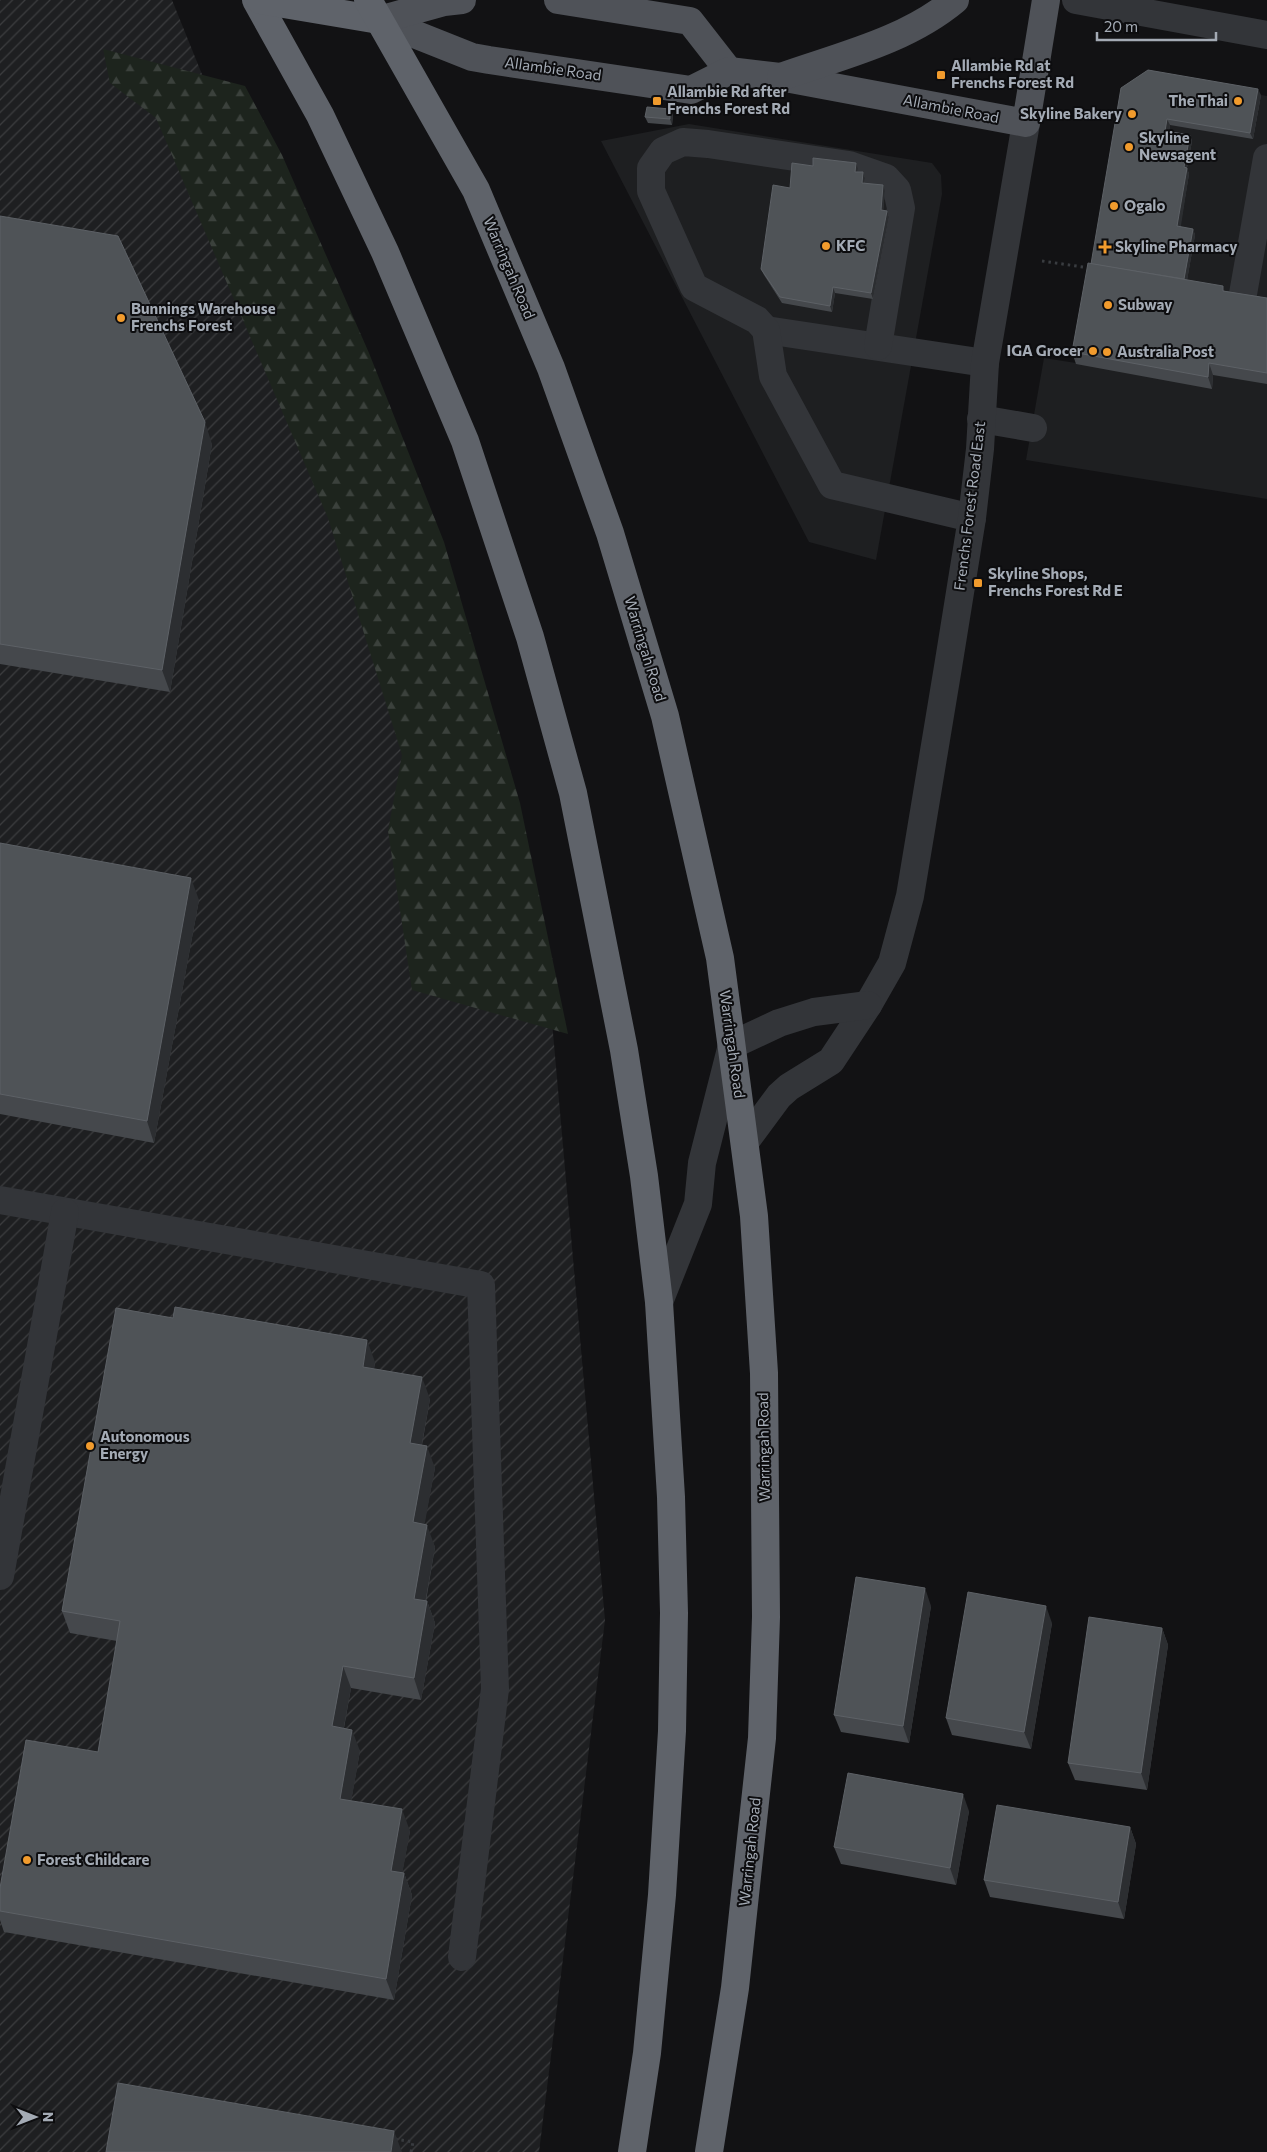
<svg xmlns="http://www.w3.org/2000/svg" width="1267" height="2152" font-family="Commissioner,sans-serif">
	<defs>
		<pattern id="industrial-furrows" width="10" height="10" patternUnits="userSpaceOnUse" patternTransform="scale(1.25)"><rect width="10" height="10" fill="#1e1f21"/><path d="M-1 1l2-2M0 10L10 0M9 11l2-2" fill="none" stroke="#3c3d3f"/></pattern>
		<pattern id="forest-firs" width="22" height="20" patternUnits="userSpaceOnUse" patternTransform="scale(1.25)"><rect width="22" height="20" fill="#1d241d"/><path d="M5 1l3.5 6h-7zM16 11l3.5 6h-7z" fill="#3b413c"/></pattern>
	</defs>
	<rect width="100%" height="100%" fill="#121214"/>
	<g fill="#1e1f21">
		<polygon points="1150,76 1267,96 1267,499 1026,460 1044,358 1076,363"/>
		<polygon points="689,124 932,163 941,175 942,194 876,560 809,542 601,141"/>
	</g>
	<polygon fill="url(#industrial-furrows)" points="0,0 172,0 543,920 605,1620 539,2152 0,2152"/>
	<polygon fill="url(#forest-firs)" points="103,49 245,86 282,155 369,353 444,542 520,803 568,1034 412,990 388,831 402,755 328,518 156,118 110,83"/>
	<g fill="none" stroke-linecap="round" stroke-linejoin="round">
		<g stroke="#393c40" stroke-width="3" stroke-dasharray="2.5 4" stroke-linecap="butt">
			<polyline points="1042,261 1083,267"/>
			<polyline points="395,2139 413,2142 411,2152"/>
		</g>
		<g stroke="#333539" stroke-width="28">
			<polyline points="1076,0 1267,35"/>
			<polyline points="1243,294 1267,158"/>
			<polyline points="766,330 985,363"/>
			<polyline points="878,346 901,208 897,190 886,178 849,165 708,144 683,142 663,151 651,168 651,191 694,287 757,320 766,330 773,376 832,485 972,518"/>
			<polyline points="981,419 1033,428"/>
			<polyline points="745,1142 779,1096 789,1087 831,1061 868,1005 892,963 910,896 948,667 972,518 980,449 985,363 1026,123"/>
			<polyline points="0,1200 481,1285 495,1689 462,1957"/>
			<polyline points="659,1302 698,1204 702,1163 732,1045 779,1023 814,1012 868,1005"/>
			<polyline points="0,1576 65,1212"/>
		</g>
		<g stroke="#4f5258" stroke-width="28">
			<polyline points="558,0 690,21 729,71"/>
			<polyline points="379,20 472,57 489,60 691,90 729,71 780,77 1026,123 1046,0"/>
			<polyline points="379,20 444,2 462,0"/>
			<path d="M 781,77 C 840,56 906,41 955,0"/>
		</g>
		<g stroke="#5f636a" stroke-width="28">
			<polyline points="256,0 320,115 385,252 465,441 530,637 573,793 624,1050 644,1176 659,1302 671,1497 674,1613 672,1731 662,1895 647,2053 632,2152"/>
			<polyline points="260,0 379,20"/>
			<polyline points="368,0 476,190 551,368 610,533 665,716 720,958 754,1216 764,1373 766,1617 762,1738 750,1848 735,1988 709,2152"/>
		</g>
	</g>
	<g fill="#45484c">
		<polygon points="1148,70 1261,95 1253,139 1170,125 1169,131 1190,135 1192,141 1187,168 1189,174 1180,227 1193,229 1195,235 1187,280 1225,291 1267,298 1267,384 1213,375 1212,389 1076,364 1072,352 1091,264"/>
		<polygon points="670,109 673,115 672,125 648,123 645,117"/>
		<polygon points="813,166 858,169 858,172 863,172 865,178 865,183 885,191 883,210 887,211 889,217 873,299 835,293 832,312 782,303 764,275 761,269 790,188"/>
		<polygon points="0,216 212,444 170,692 0,664"/>
		<polygon points="0,843 199,900 154,1143 0,1114"/>
		<polygon points="375,1362 374,1369 430,1399 422,1445 435,1468 424,1524 435,1547 426,1601 427,1601 435,1623 421,1700 351,1688 344,1728 360,1751 351,1801 410,1831 402,1873 404,1873 412,1895 394,2000 4,1932 0,1920 0,1888 98,1752 117,1641 70,1633 62,1611"/>
		<polygon points="931,1606 909,1743 841,1732 834,1715"/>
		<polygon points="1052,1623 1031,1749 952,1735 946,1718"/>
		<polygon points="1162,1628 1168,1645 1147,1790 1075,1780 1068,1763"/>
		<polygon points="969,1811 956,1885 841,1864 834,1847"/>
		<polygon points="1130,1827 1136,1844 1124,1919 990,1897 984,1880"/>
	</g>
	<g fill="#2c2e31">
		<polygon points="1258,89 1261,95 1253,139 1250,133"/>
		<polygon points="670,109 673,115 672,125 670,119"/>
		<polygon points="1167,119 1170,125 1168,137 1165,131"/>
		<polygon points="1190,135 1192,141 1186,173 1184,167"/>
		<polygon points="856,163 858,169 857,178 855,172"/>
		<polygon points="1187,168 1189,174 1180,232 1177,226"/>
		<polygon points="863,172 865,178 864,189 862,183"/>
		<polygon points="883,185 885,191 883,216 881,210"/>
		<polygon points="887,211 889,217 873,299 871,293"/>
		<polygon points="1193,229 1195,235 1185,292 1183,286"/>
		<polygon points="833,287 835,293 832,312 830,306"/>
		<polygon points="1209,363 1213,375 1212,389 1208,377"/>
		<polygon points="205,422 212,444 170,692 162,670"/>
		<polygon points="191,878 199,900 154,1143 147,1121"/>
		<polygon points="367,1340 375,1362 371,1389 363,1367"/>
		<polygon points="422,1377 430,1399 418,1465 410,1443"/>
		<polygon points="427,1446 435,1468 421,1544 413,1522"/>
		<polygon points="427,1525 435,1547 422,1620 414,1599"/>
		<polygon points="925,1588 931,1606 909,1743 903,1726"/>
		<polygon points="427,1601 435,1623 421,1700 414,1678"/>
		<polygon points="1046,1606 1052,1623 1031,1749 1024,1732"/>
		<polygon points="1162,1628 1168,1645 1147,1790 1141,1773"/>
		<polygon points="343,1666 351,1688 340,1748 332,1726"/>
		<polygon points="352,1730 360,1751 348,1820 340,1799"/>
		<polygon points="963,1794 969,1811 956,1885 950,1868"/>
		<polygon points="402,1809 410,1831 399,1892 391,1871"/>
		<polygon points="1130,1827 1136,1844 1124,1919 1118,1902"/>
		<polygon points="404,1873 412,1895 394,2000 386,1979"/>
		<polygon points="394,2131 402,2152 391,2152"/>
	</g>
	<g fill="#4f5357" stroke="#5d6166">
		<polygon points="1148,70 1258,89 1250,133 1167,119 1165,131 1190,135 1184,167 1187,168 1177,226 1193,229 1184,279 1091,264 1121,88"/>
		<polygon points="647,107 670,109 670,119 645,117"/>
		<polygon points="813,158 856,163 855,172 863,172 862,183 883,185 881,210 887,211 871,293 833,287 830,306 780,297 761,269 773,185 790,188 792,163 813,166"/>
		<polygon points="0,216 118,236 205,422 162,670 0,644"/>
		<polygon points="1088,263 1223,286 1223,291 1267,298 1267,373 1209,363 1208,377 1072,352"/>
		<polygon points="0,843 191,878 147,1121 0,1094"/>
		<polygon points="175,1307 367,1340 363,1367 422,1377 410,1443 427,1446 413,1522 427,1525 414,1599 427,1601 414,1678 343,1666 332,1726 352,1730 340,1799 402,1809 391,1871 404,1873 386,1979 0,1911 0,1888 26,1740 98,1752 120,1621 62,1611 116,1308 173,1318"/>
		<polygon points="856,1577 925,1588 903,1726 834,1715"/>
		<polygon points="968,1592 1046,1606 1024,1732 946,1718"/>
		<polygon points="1089,1617 1162,1628 1141,1773 1068,1763"/>
		<polygon points="848,1773 963,1794 950,1868 834,1847"/>
		<polygon points="997,1805 1130,1827 1118,1902 984,1880"/>
		<polygon points="118,2083 394,2131 391,2152 106,2152"/>
	</g>
	<g fill="#f19b2d" stroke="#0d0d0f" stroke-width="2">
		<rect x="936" y="70" width="10" height="10" rx="2.5"/>
		<rect x="652" y="96" width="10" height="10" rx="2.5"/>
		<circle cx="1238" cy="101" r="5"/>
		<circle cx="1132" cy="114" r="5"/>
		<circle cx="1129" cy="147" r="5"/>
		<circle cx="1114" cy="206" r="5"/>
		<circle cx="826" cy="246" r="5"/>
		<path d="M1102.5 239.5h5v5h5v5h-5v5h-5v-5h-5v-5h5z"/>
		<circle cx="1108" cy="305" r="5"/>
		<circle cx="121" cy="318" r="5"/>
		<circle cx="1093" cy="351" r="5"/>
		<circle cx="1107" cy="352" r="5"/>
		<rect x="973" y="578" width="10" height="10" rx="2.5"/>
		<circle cx="90" cy="1446" r="5"/>
		<circle cx="27" cy="1860" r="5"/>
	</g>
	<g text-anchor="middle" stroke-width="4" stroke-linejoin="round" paint-order="stroke">
		<g font-size="15" font-weight="bold" fill="#a4abb5" stroke="#0d0d0f" text-anchor="start">
			<text x="951" y="71">Allambie Rd at<tspan x="951" dy="17">Frenchs Forest Rd</tspan></text>
			<text x="667" y="97">Allambie Rd after<tspan x="667" dy="17">Frenchs Forest Rd</tspan></text>
			<text x="1228" y="106" text-anchor="end">The Thai</text>
			<text x="1122" y="119" text-anchor="end">Skyline Bakery</text>
			<text x="1139" y="143">Skyline<tspan x="1139" dy="17">Newsagent</tspan></text>
			<text x="1124" y="211">Ogalo</text>
			<text x="836" y="251">KFC</text>
			<text x="1115" y="252">Skyline Pharmacy</text>
			<text x="1118" y="310">Subway</text>
			<text x="131" y="314">Bunnings Warehouse<tspan x="131" dy="17">Frenchs Forest</tspan></text>
			<text x="1083" y="356" text-anchor="end">IGA Grocer</text>
			<text x="1117" y="357">Australia Post</text>
			<text x="988" y="579">Skyline Shops,<tspan x="988" dy="17">Frenchs Forest Rd E</tspan></text>
			<text x="100" y="1442">Autonomous<tspan x="100" dy="17">Energy</tspan></text>
			<text x="37" y="1865">Forest Childcare</text>
		</g>
		<g font-size="15" fill="#a4abb5" stroke="#0d0d0f">
			<text transform="translate(553 69) rotate(8)" y="5">Allambie Road</text>
			<text transform="translate(951 109) rotate(11)" y="5">Allambie Road</text>
			<text transform="translate(509 268) rotate(67)" y="5">Warringah Road</text>
			<text transform="translate(970 506) rotate(-83)" y="5">Frenchs Forest Road East</text>
			<text transform="translate(645 649) rotate(73)" y="5">Warringah Road</text>
			<text transform="translate(732 1044) rotate(82)" y="5">Warringah Road</text>
			<text transform="translate(764 1447) rotate(-91)" y="5">Warringah Road</text>
			<text transform="translate(750 1852) rotate(-84)" y="5">Warringah Road</text>
		</g>
	</g>
	<g transform="translate(35 2117) rotate(90)" stroke="#0d0d0f" stroke-width="4" paint-order="stroke">
	<path d="M0-4L9 19L0 12L-9 19Z" fill="#a4abb5"/>
	<text y="-8" font-size="14" font-weight="bold" text-anchor="middle" fill="#a4abb5">N</text>
	</g>
	<path d="M1097 32v8h119v-8" fill="none" stroke="#a4abb5" stroke-width="2.5"/>
	<text x="1104" y="32" font-size="15" fill="#a4abb5" stroke="#0d0d0f" stroke-width="4" paint-order="stroke">20 m</text>
</svg>
